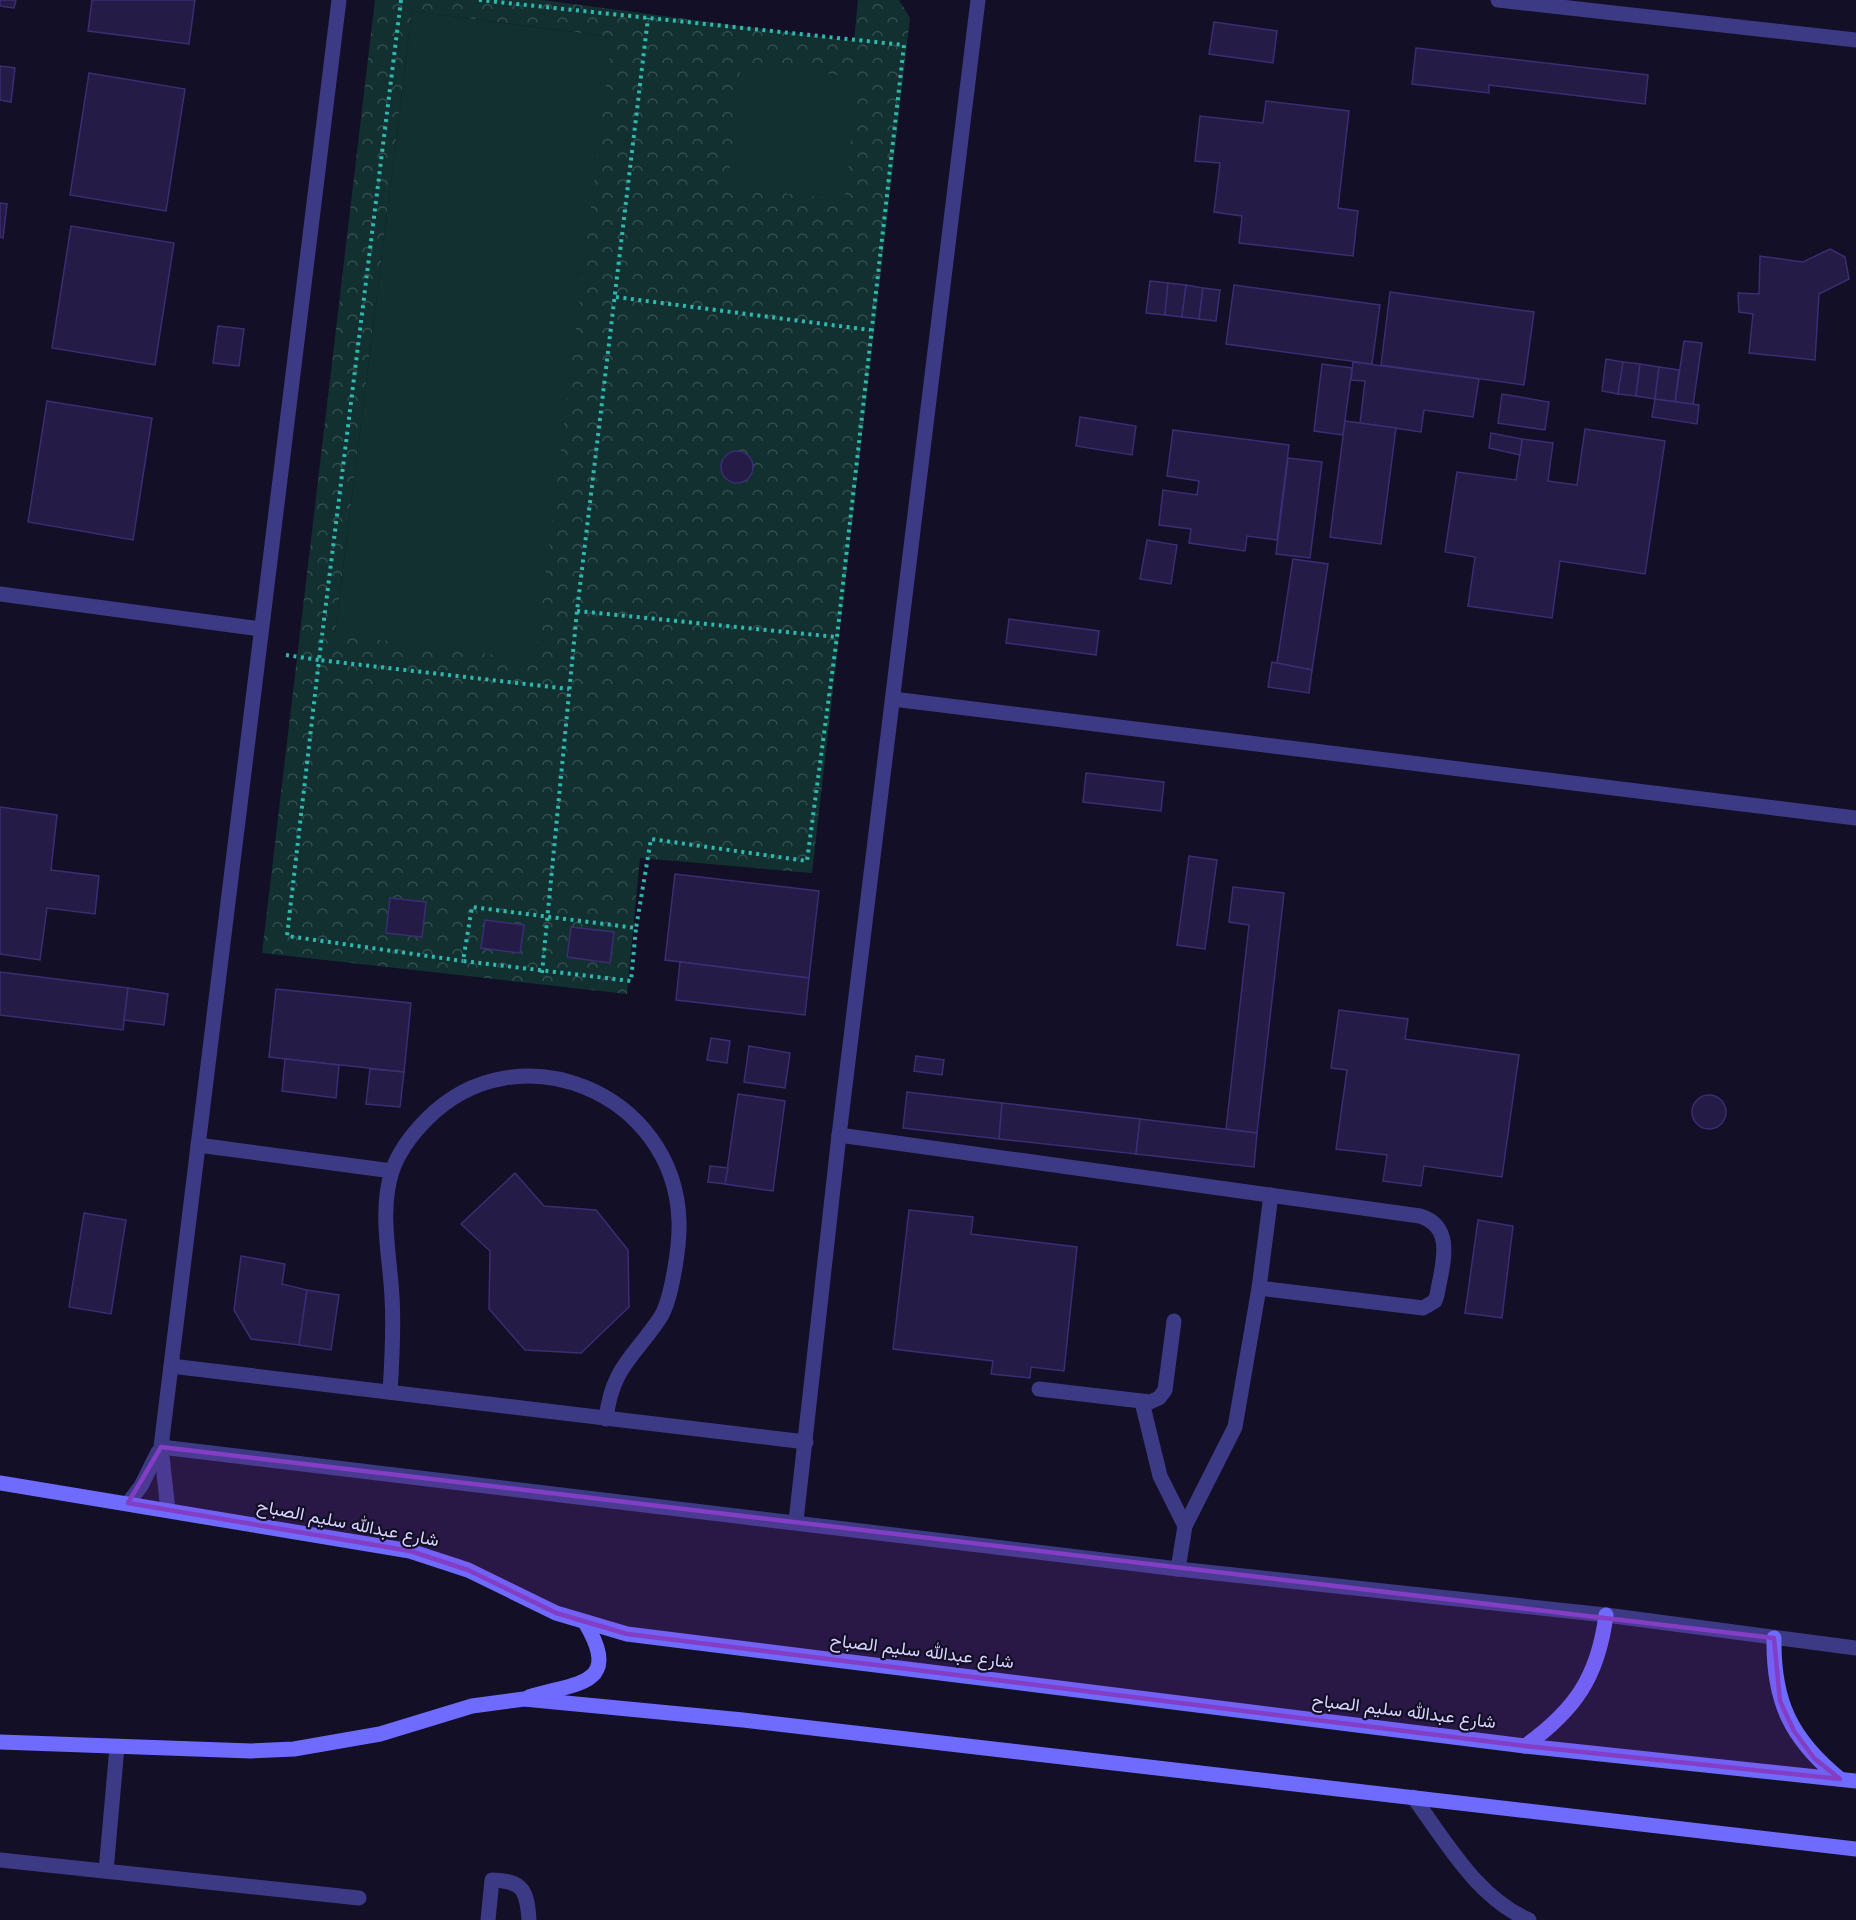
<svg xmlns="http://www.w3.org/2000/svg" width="1856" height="1920" font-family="Inter,Vazirmatn,sans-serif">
	<defs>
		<pattern id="park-crowns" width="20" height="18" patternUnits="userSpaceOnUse" patternTransform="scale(1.5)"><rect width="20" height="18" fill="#12302f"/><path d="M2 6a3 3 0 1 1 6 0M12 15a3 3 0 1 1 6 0" fill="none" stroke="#344d4e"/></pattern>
	</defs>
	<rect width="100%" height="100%" fill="#130f26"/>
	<path fill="url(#park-crowns)" fill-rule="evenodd" d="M 375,0 L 543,0 L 854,41 L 858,0 L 899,0 L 910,18 L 812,873 L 640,858 L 627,994 L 262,953 ZM 412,11 L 612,37 L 335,634 Z"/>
	<g fill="#12302f">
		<polygon points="412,11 612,37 535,660 335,634"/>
		<polygon points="741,64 857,77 845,200 728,187"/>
	</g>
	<g fill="#241b47" stroke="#3b2d73" stroke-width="1.5">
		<polygon points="0,0 16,0 14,8 0,6"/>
		<polygon points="92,0 195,0 189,44 88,31"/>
		<polygon points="1214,22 1277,31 1273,63 1209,54"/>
		<polygon points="1416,48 1648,75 1645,104 1489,85 1489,93 1412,84"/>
		<polygon points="0,66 15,68 11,102 0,100"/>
		<polygon points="89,73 185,89 166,211 70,195"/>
		<polygon points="1266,101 1349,111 1338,208 1358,211 1353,256 1239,243 1242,216 1214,212 1220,163 1195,161 1200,116 1263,123"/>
		<polygon points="0,203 7,204 3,238 0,237"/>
		<polygon points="71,226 174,243 155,365 52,348"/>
		<polygon points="1830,249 1845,257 1849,279 1819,294 1815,360 1749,353 1753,314 1739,312 1738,293 1759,294 1760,256 1803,262"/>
		<polygon points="1150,281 1168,283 1165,315 1146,313"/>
		<polygon points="1168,283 1186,285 1182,317 1165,315"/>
		<polygon points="1186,285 1203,288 1199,319 1182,317"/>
		<polygon points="1234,285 1380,305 1372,364 1226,344"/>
		<polygon points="1203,288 1220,290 1216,321 1199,319"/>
		<polygon points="1390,292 1534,312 1524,385 1381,365"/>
		<polygon points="218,326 244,329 239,366 213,363"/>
		<polygon points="1684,341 1702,343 1693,405 1675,402"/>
		<polygon points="1606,359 1623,362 1618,394 1602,391"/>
		<polygon points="1353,362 1479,379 1473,417 1424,410 1421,432 1360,423 1365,381 1351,380"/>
		<polygon points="1623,362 1640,364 1636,396 1618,394"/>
		<polygon points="1322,364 1352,368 1343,435 1314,431"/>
		<polygon points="1640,364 1659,367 1655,399 1636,396"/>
		<polygon points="1659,367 1679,370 1675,402 1655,399"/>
		<polygon points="1502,394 1549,402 1545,430 1498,423"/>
		<polygon points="1655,399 1699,405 1697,424 1652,417"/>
		<polygon points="47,401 152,418 133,540 28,522"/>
		<polygon points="1080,417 1136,426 1132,455 1076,446"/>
		<polygon points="1345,421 1396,428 1381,544 1330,537"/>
		<polygon points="1585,429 1665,441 1645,574 1560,561 1552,618 1468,606 1475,557 1445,552 1457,472 1516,480 1522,439 1553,443 1548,481 1577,485"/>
		<polygon points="1173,430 1289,445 1277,540 1247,536 1245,551 1189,543 1191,529 1159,525 1163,490 1197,495 1199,481 1167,476"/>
		<polygon points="1491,433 1522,439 1520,455 1489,448"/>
		<circle cx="737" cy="467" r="16"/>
		<polygon points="1288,458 1322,462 1310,558 1276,554"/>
		<polygon points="1147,540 1177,545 1171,584 1140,579"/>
		<polygon points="1293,559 1328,564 1312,670 1277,663"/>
		<polygon points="1009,619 1099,631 1096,655 1006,643"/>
		<polygon points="1272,662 1312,670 1309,693 1268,687"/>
		<polygon points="1086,773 1164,782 1161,811 1083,802"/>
		<polygon points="0,807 57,815 51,870 99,876 95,914 47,908 40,960 0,954"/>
		<polygon points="1189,856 1217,860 1205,949 1177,945"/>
		<polygon points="675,874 819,891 809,978 665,960"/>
		<polygon points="1233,887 1284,893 1257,1133 1226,1129 1249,925 1229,922"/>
		<polygon points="390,898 426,902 422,937 386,933"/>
		<polygon points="485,920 524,925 520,953 481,948"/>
		<polygon points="571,927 614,932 610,963 567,957"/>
		<polygon points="680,962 809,978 805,1015 676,1000"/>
		<polygon points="0,972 128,988 123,1030 0,1015"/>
		<polygon points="128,988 168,994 164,1025 124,1020"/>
		<polygon points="276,989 411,1003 404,1072 269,1057"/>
		<polygon points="1339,1010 1408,1019 1405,1039 1519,1055 1502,1177 1424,1166 1421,1186 1383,1181 1387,1155 1336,1149 1347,1070 1331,1068"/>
		<polygon points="711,1038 730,1041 727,1063 707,1060"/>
		<polygon points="749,1046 790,1053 785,1088 744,1082"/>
		<polygon points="916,1056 944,1060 942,1075 914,1071"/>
		<polygon points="285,1059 339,1065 336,1098 282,1091"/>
		<polygon points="370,1069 404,1072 400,1107 366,1104"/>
		<polygon points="907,1092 1002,1103 999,1139 903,1128"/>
		<polygon points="738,1094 785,1101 773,1191 725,1184"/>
		<circle cx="1709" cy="1112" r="17"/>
		<polygon points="1002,1103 1140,1119 1136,1154 999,1139"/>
		<polygon points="1140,1119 1257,1133 1254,1167 1136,1154"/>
		<polygon points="710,1166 728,1168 725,1184 708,1182"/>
		<polygon points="515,1173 544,1206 596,1210 628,1250 629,1307 581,1353 525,1350 489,1309 490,1251 461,1224"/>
		<polygon points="909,1210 973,1217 971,1234 1077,1247 1064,1371 1031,1367 1030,1378 991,1374 993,1361 893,1349"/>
		<polygon points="84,1213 126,1220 111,1314 69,1307"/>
		<polygon points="1478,1220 1513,1226 1502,1318 1465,1313"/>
		<polygon points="241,1256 285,1264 282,1284 307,1290 299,1345 251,1339 234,1310"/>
		<polygon points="307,1290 339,1295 331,1350 299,1345"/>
	</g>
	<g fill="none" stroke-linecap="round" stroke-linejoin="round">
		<g stroke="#2fb8b0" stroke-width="4" stroke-dasharray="3 4.5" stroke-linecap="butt">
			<polyline points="401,0 319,660 569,689"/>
			<polyline points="479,0 904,45 837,637 807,861 651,839 636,928 472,907 463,961 631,981 636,928"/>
			<polyline points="616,297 870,330"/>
			<polyline points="577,611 837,637"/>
			<polyline points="286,655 319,660 287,936 463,961"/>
			<polyline points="542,973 577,611 648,18"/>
		</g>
		<g stroke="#3d3a85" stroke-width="15">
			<path d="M 839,1135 L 1420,1216 C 1456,1227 1442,1266 1437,1295 L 1435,1301 L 1423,1308 L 1259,1288"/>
			<polyline points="198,1145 392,1171"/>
			<polyline points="171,1366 806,1442"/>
			<polyline points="1039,1389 1150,1402 1159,1398 1165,1390 1174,1321"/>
			<path d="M 390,1392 C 392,1361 394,1329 392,1297 C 390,1256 379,1212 392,1171 C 399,1151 413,1133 427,1119 C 518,1027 675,1093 679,1221 C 680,1243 672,1300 660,1318 C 634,1357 612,1367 606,1419"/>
			<polyline points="1142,1402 1160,1476 1185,1526"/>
			<polyline points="1178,1569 1185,1526 1235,1427 1259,1288 1271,1195"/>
			<polyline points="0,1860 359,1898"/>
			<polyline points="106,1871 117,1747"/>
		</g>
		<g stroke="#3d3a85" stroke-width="15">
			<polyline points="1498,0 1856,40"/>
			<polyline points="0,594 261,629"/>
			<polyline points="893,699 1856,818"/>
			<polyline points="161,1447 1178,1569 1606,1615 1856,1648"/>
			<polyline points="128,1503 141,1486 158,1452"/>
			<polyline points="168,1510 161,1447 339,0"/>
			<polyline points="796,1521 839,1135 978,0"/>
		</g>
		<g stroke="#3d3a85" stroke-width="15">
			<path d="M 1413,1797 C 1446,1841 1476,1897 1529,1920"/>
			<path d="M 488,1920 L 492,1880 C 523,1881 527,1890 529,1920"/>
		</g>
		<g stroke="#6f6bff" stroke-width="15">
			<polyline points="0,1483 410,1551 468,1570 556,1613 627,1634 1525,1746 1856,1781"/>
			<path d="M 1774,1638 C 1773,1702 1791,1739 1840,1779"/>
			<path d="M 529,1697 C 577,1682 622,1686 586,1624"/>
			<polyline points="0,1742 251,1751 294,1749 380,1734 472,1706 524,1699 743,1720 1856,1849"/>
			<path d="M 1525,1746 C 1575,1710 1598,1677 1606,1615"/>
		</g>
	</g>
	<path fill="#843dc5" fill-opacity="0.2" stroke="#843dc5" stroke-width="4.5" stroke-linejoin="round" d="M 161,1447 L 1774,1638 L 1780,1701 L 1794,1731 L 1814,1758 L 1840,1779 L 1525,1746 L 627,1634 L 556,1613 L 468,1570 L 410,1551 L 128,1503 Z"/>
	<g text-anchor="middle" stroke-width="4.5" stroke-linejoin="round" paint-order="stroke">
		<g font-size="18" fill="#d9d4ff" stroke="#130f26">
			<text transform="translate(348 1523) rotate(11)" y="6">شارع عبدالله سليم الصباح</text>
			<text transform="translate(922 1651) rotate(7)" y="6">شارع عبدالله سليم الصباح</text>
			<text transform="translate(1404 1711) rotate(7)" y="6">شارع عبدالله سليم الصباح</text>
		</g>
	</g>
</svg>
